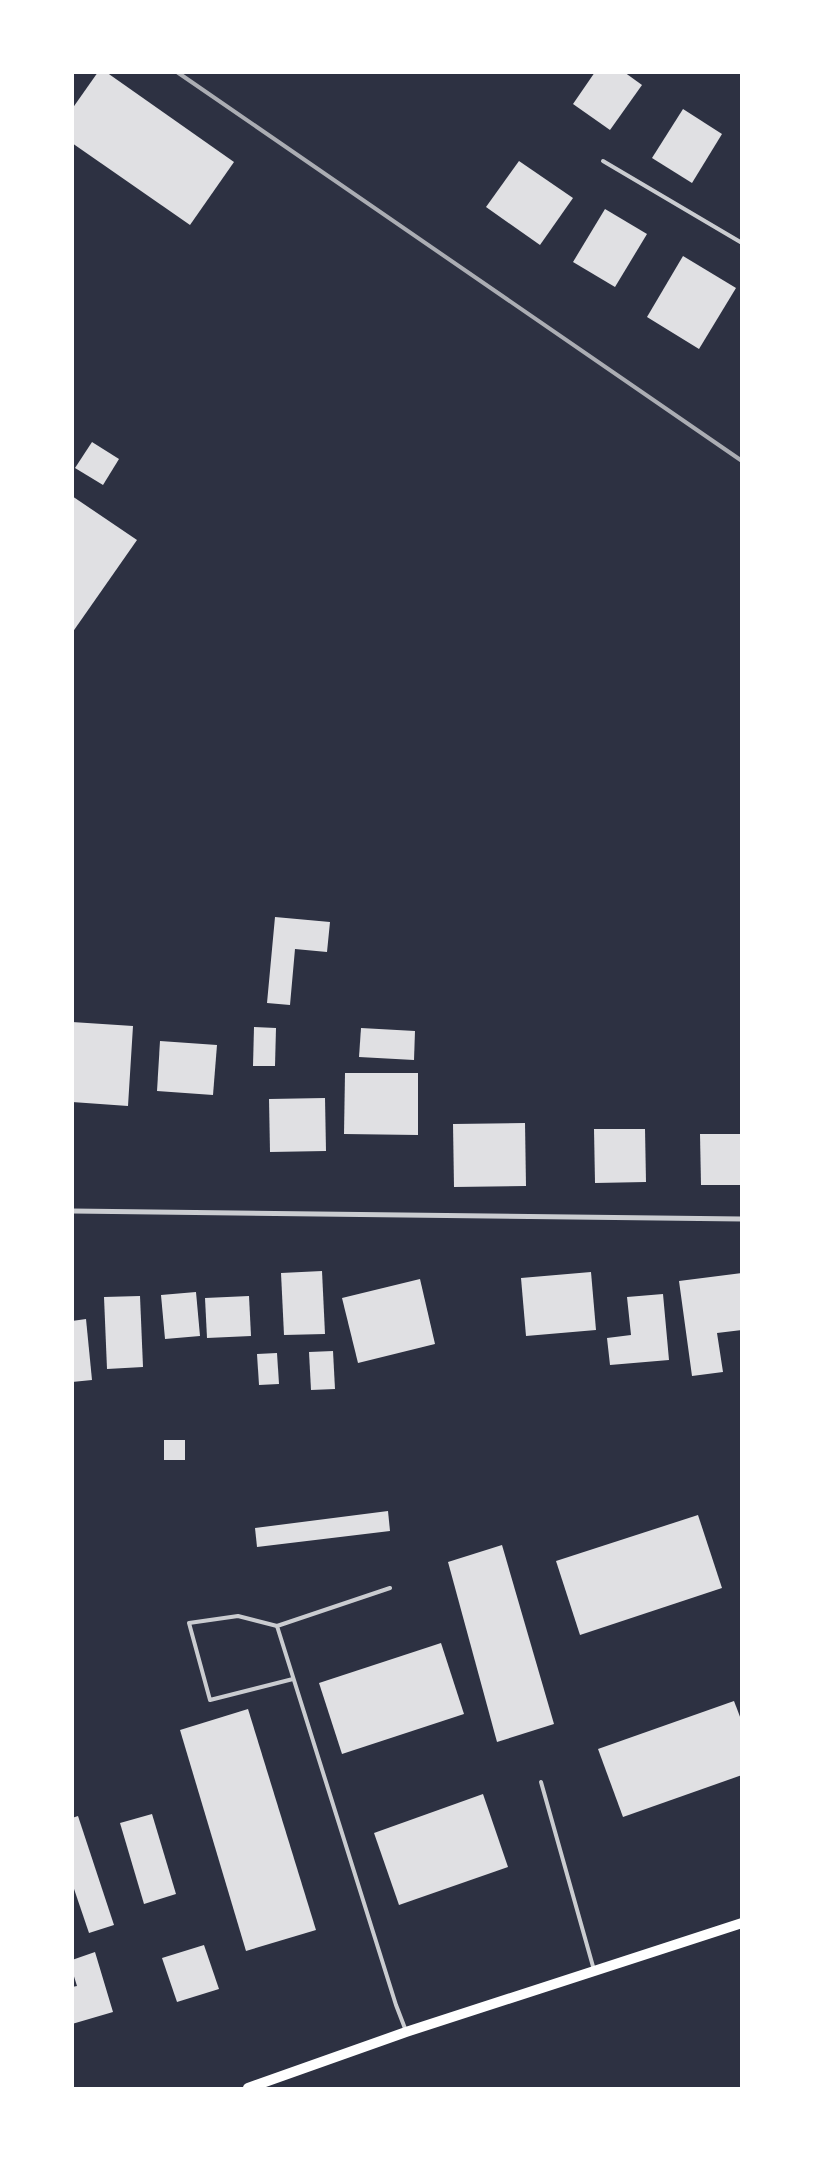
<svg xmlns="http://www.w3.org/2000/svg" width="814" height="2161" font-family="'Open Sans',sans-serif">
	<rect width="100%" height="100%" fill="#2d3142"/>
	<g fill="#e0e0e3">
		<polygon points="98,72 106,72 234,162 190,225 72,143 72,109"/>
		<polygon points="595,72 624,72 642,85 610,130 573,104"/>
		<polygon points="683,109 722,134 692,183 652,158"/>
		<polygon points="519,161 573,198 540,245 486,207"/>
		<polygon points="605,209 647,234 615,287 573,262"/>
		<polygon points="683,256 736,288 699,349 647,317"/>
		<polygon points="92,442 119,459 103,485 75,468"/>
		<polygon points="72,496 137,540 72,633"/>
		<polygon points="275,917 330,922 327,952 295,949 290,1005 267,1003"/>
		<polygon points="72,1022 133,1026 128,1106 72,1102"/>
		<polygon points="254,1027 276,1028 275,1066 253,1066"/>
		<polygon points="361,1028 415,1031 414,1060 359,1057"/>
		<polygon points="160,1041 217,1045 213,1095 157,1091"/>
		<polygon points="345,1073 418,1073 418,1135 344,1134"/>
		<polygon points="325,1098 326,1151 270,1152 269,1099"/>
		<polygon points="525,1123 526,1186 454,1187 453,1124"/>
		<polygon points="594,1129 645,1129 646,1182 595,1183"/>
		<polygon points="700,1134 742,1134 742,1185 701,1185"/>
		<polygon points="322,1271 325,1334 284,1335 281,1273"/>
		<polygon points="591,1272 596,1330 526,1336 521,1278"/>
		<polygon points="742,1273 742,1330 717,1333 723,1372 692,1376 679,1281"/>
		<polygon points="420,1279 435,1344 358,1363 342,1298"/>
		<polygon points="196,1292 200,1336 165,1339 161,1295"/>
		<polygon points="663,1294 669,1360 610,1365 607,1338 631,1335 627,1297"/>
		<polygon points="140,1296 143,1367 107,1369 104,1297"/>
		<polygon points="249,1296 251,1336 207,1338 205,1298"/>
		<polygon points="86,1319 92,1380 72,1382 72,1321"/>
		<polygon points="333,1351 335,1389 311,1390 309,1352"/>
		<polygon points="277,1353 279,1384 259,1385 257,1354"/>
		<rect x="164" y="1440" width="21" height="20"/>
		<polygon points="388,1511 390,1531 257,1547 255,1528"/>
		<polygon points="698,1515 722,1588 580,1635 556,1561"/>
		<polygon points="502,1545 554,1724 497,1742 448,1562"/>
		<polygon points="441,1643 464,1714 342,1754 319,1683"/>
		<polygon points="734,1701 742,1722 742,1775 623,1817 598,1749"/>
		<polygon points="248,1709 316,1930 246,1951 180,1730"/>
		<polygon points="483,1794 508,1867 399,1905 374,1833"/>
		<polygon points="152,1814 176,1894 144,1904 120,1823"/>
		<polygon points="78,1816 114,1925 89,1933 72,1883 72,1818"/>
		<polygon points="204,1945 219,1989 177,2002 162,1958"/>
		<polygon points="95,1952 113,2012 72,2024 72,1987 77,1986 72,1970 72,1960"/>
	</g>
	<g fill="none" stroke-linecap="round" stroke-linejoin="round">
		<g stroke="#caccd0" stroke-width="4">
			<polyline points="603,161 742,243"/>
			<polyline points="390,1588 277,1626 396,2005 406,2031"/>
			<polyline points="277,1626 238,1616 189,1623 210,1700 293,1679"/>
			<polyline points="541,1782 594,1970"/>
		</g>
		<polyline stroke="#caccd0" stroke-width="5" points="72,1211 742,1219"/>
		<polyline stroke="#fff" stroke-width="10" points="248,2088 406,2032 742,1923"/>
		<polyline stroke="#abadb3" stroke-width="4" points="177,72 742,461"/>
	</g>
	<rect width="814" height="2161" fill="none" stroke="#ffffff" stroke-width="148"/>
</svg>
